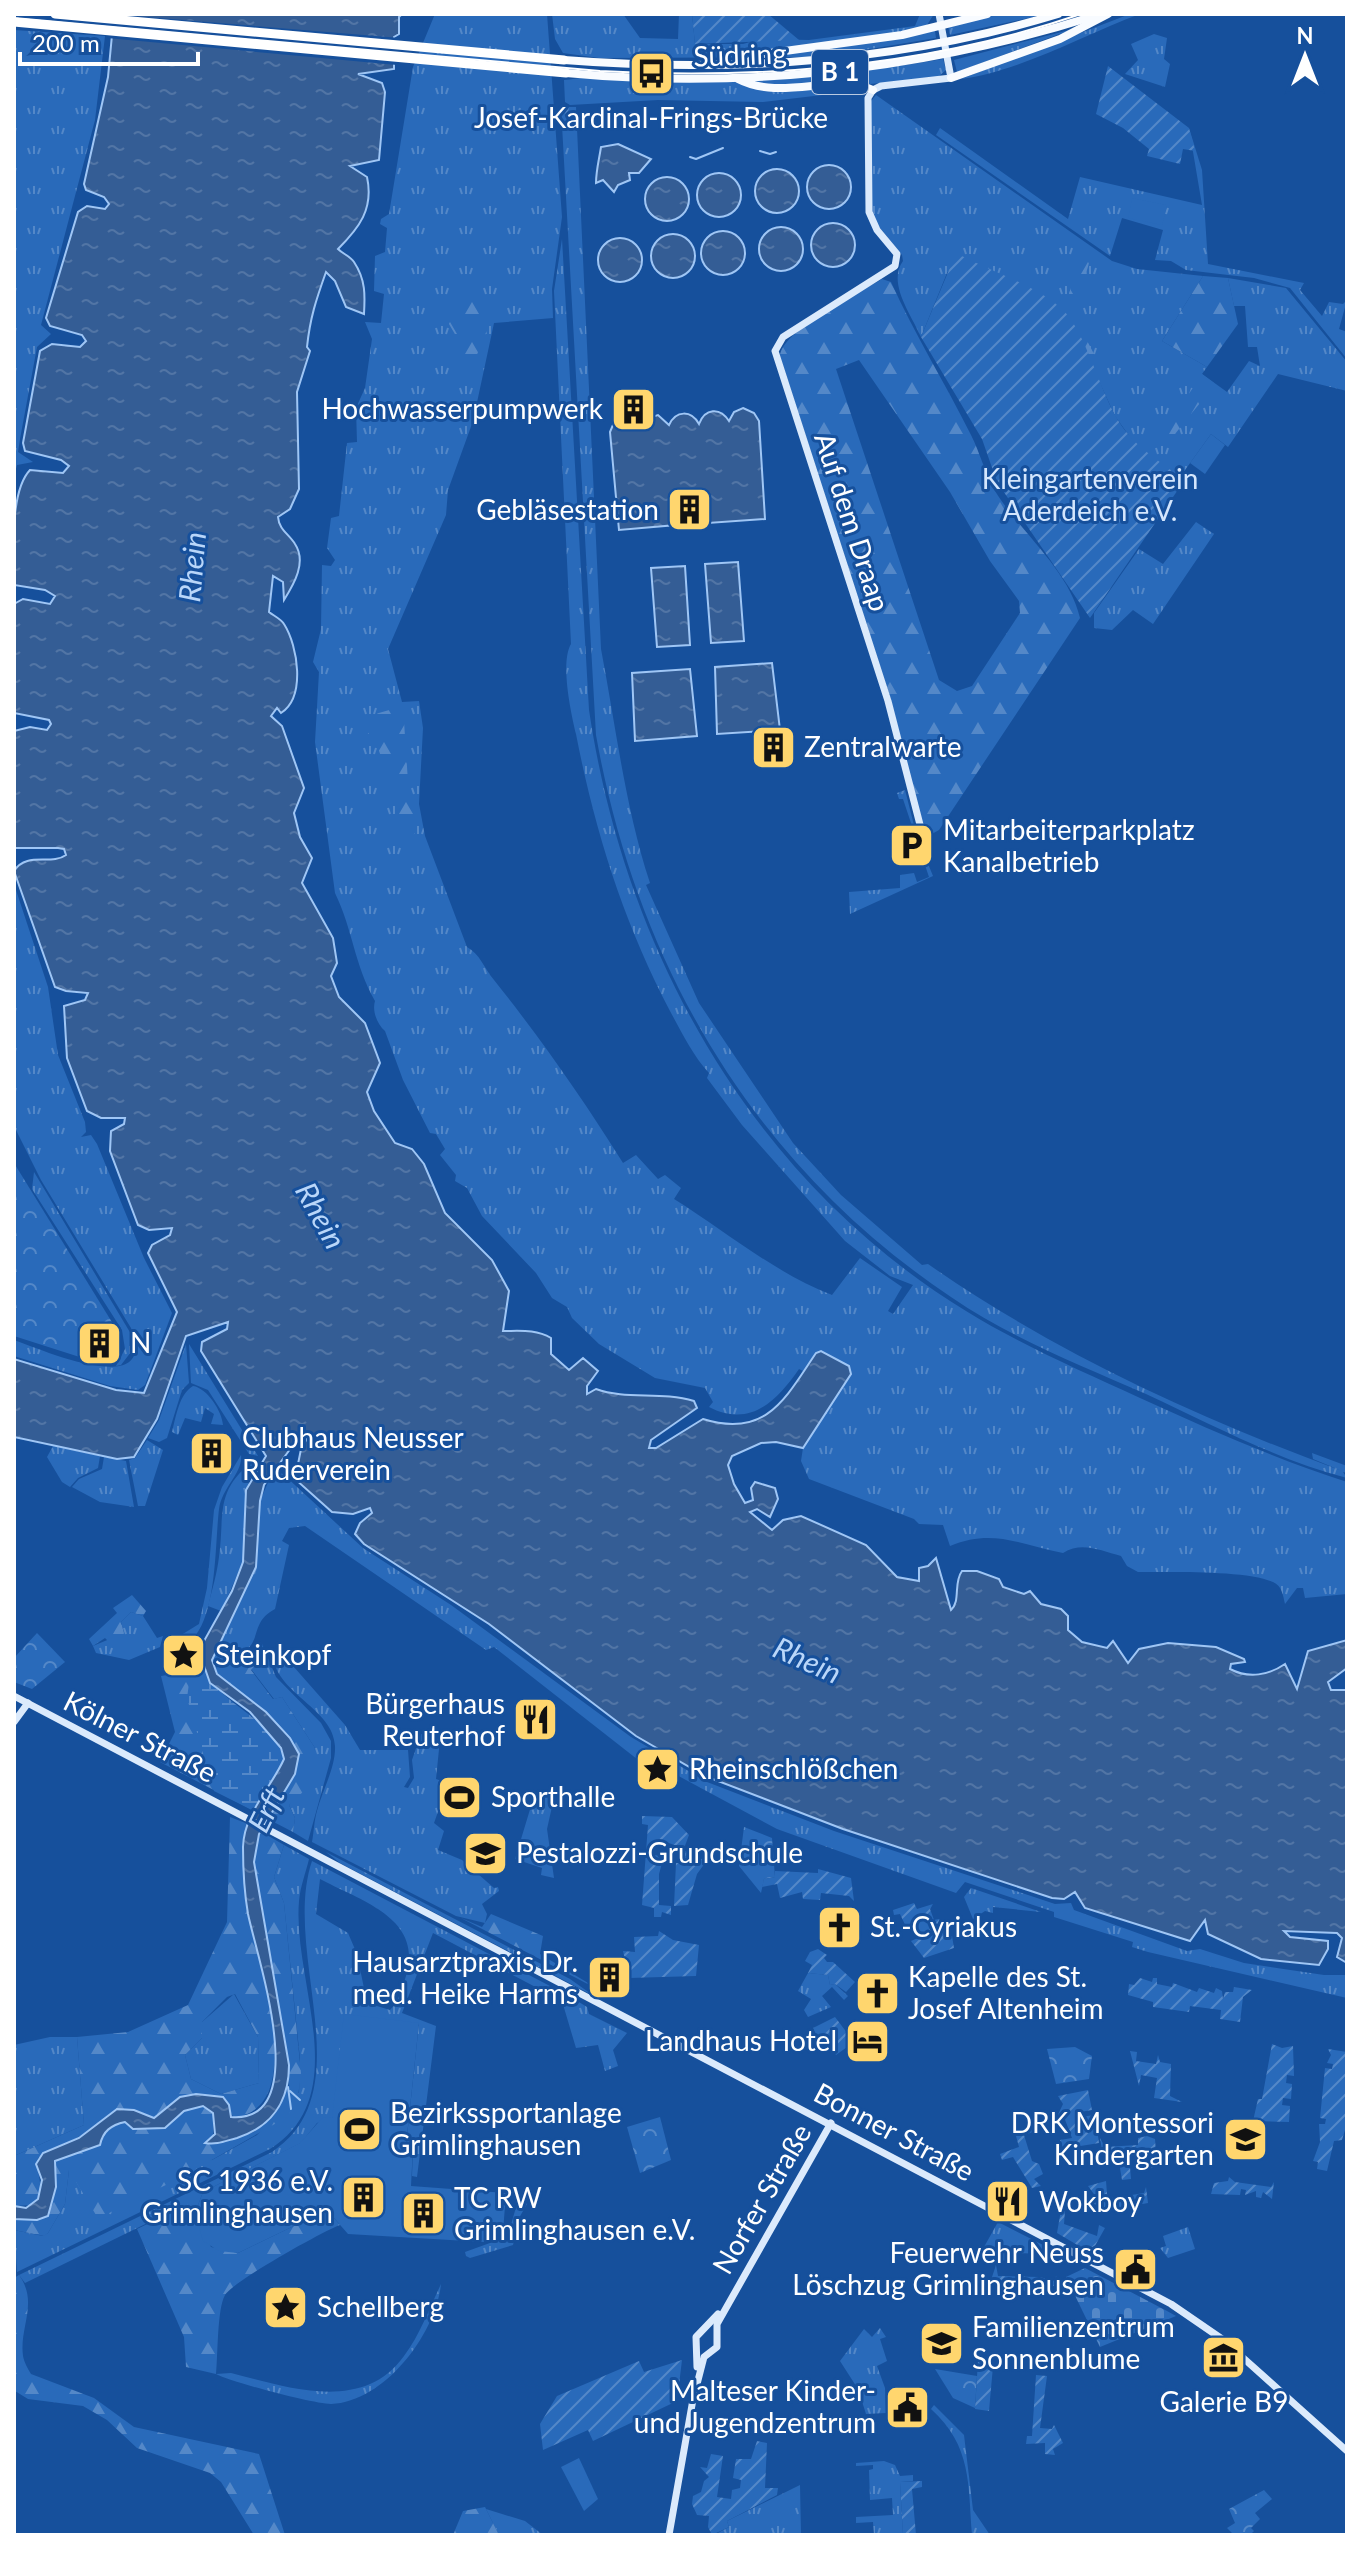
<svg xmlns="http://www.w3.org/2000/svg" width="1361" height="2549" font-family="Lato,sans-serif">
	<defs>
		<pattern id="grass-tufts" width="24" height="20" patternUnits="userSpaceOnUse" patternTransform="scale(2)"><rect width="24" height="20" fill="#296aba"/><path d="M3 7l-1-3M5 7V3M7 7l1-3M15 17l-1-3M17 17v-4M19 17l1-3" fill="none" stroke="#5488c8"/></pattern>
		<pattern id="forest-firs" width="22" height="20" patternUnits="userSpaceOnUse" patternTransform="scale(2)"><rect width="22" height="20" fill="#296aba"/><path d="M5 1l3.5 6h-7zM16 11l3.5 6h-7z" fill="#5488c8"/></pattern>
		<pattern id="wetland-marsh" width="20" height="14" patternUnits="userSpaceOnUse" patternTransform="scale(2)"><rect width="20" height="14" fill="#296aba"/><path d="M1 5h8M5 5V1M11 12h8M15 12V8" fill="none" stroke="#5488c8"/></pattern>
		<pattern id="cemetery-stones" width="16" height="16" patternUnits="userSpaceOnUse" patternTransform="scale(2)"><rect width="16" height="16" fill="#296aba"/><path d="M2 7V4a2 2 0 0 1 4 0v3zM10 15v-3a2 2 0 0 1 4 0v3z" fill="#5488c8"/></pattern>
		<pattern id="park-crowns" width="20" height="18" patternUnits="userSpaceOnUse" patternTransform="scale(2)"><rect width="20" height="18" fill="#296aba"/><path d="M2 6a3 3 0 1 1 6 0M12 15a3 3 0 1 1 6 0" fill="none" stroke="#5488c8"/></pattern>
		<pattern id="garden-furrows" width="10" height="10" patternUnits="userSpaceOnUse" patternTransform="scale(2)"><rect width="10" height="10" fill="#296aba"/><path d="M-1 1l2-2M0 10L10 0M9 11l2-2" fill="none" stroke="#5488c8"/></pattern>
		<pattern id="water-ripples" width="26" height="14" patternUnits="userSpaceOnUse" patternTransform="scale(2)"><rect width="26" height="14" fill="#345d95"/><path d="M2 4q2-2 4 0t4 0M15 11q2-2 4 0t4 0" fill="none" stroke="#5275a5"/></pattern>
	</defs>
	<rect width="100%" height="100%" fill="#16509c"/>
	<g fill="url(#grass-tufts)" fill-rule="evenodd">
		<path d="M 435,14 L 547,14 L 562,217 L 552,289 L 553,318 L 494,323 L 473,421 L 448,490 L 446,515 L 388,649 L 402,702 L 419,701 L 423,728 L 419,804 L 425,836 L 467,947 C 480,954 484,968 494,980 C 541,1039 583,1099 623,1163 L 636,1155 L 658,1179 L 665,1175 L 681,1188 L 674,1199 C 727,1232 773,1272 832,1295 L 860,1258 L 902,1287 L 888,1311 L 893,1314 L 913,1285 L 890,1276 L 845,1241 L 742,1125 L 707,1078 L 709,1073 C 693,1056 681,1031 670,1011 C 624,923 595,832 576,734 C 571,713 560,663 571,644 L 554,291 L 562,239 L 589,710 C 625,953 753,1181 966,1311 C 1021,1345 1081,1371 1140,1398 C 1208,1429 1276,1459 1347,1482 L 1347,1594 L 1305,1598 L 1303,1588 L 1297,1588 L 1285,1604 C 1283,1595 1282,1586 1273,1582 C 1248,1570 1169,1572 1138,1572 L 1127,1566 L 1121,1556 C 1101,1551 1082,1541 1063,1553 C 1021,1545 993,1528 950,1546 L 943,1525 L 919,1524 L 914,1519 L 809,1479 L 801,1461 L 803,1448 L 849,1366 L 821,1351 L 803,1371 L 799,1369 C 776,1402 750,1428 709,1407 L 713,1402 L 705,1388 L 655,1378 L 599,1344 L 572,1318 L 567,1307 L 552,1298 L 536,1273 L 482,1216 L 467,1188 L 455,1181 L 456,1175 L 440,1155 L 445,1149 L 436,1134 L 430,1133 L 403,1080 L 385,1031 C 377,1024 372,1011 375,1001 C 354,964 353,930 335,893 L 315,742 L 319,672 L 313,662 L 321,629 L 322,565 L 331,566 L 335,560 L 327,548 L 331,518 L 339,516 L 347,443 L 357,442 L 356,408 L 365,388 L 372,339 L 365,322 L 381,323 L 384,294 L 374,291 L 375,256 L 385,252 L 387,228 L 380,224 L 381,219 L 389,214 L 413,67 Z"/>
		<polygon points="552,14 623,14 640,38 678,39 679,14 692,14 695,44 743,44 761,39 809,40 915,26 920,14 934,14 927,25 935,31 936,38 822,57 599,58 563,53 555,39"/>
		<polygon points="970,14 1047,14 950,35 947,21"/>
		<path d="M 1130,14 L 1140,14 C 1085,34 1019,72 961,79 Z"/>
		<polygon points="1073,29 957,72 954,60"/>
		<polygon points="14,30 105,36 95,120 41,325 51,334 37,347 20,439 18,452 33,462 17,465 14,476"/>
		<polygon points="1154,34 1167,38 1164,59 1170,64 1165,87 1125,74 1138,60 1131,44"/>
		<path d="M 943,59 L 946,70 L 938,77 L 870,84 L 856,91 L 763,102 L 658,100 L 570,105 L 565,102 L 564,80 C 573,80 580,77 588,78 C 709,85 824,79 943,59 Z"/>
		<path d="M 876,95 L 1112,261 L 1137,269 L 1203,276 L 1162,341 L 1207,367 L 1202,374 L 1227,392 L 1249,361 L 1260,366 L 1257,347 L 1248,347 L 1245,306 L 1234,306 L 1228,278 L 1286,288 L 1347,362 L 1347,391 L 1278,374 L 1228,447 L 1211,434 L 1180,477 L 1143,452 L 1130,437 L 1115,416 L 1080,339 L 961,256 L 947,273 L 921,337 C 911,314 887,283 903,261 L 902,255 L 876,223 L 870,208 L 871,101 Z"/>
		<path d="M 561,107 L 576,107 L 601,649 C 616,727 625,807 650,883 L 646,885 L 699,1003 L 793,1143 L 841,1195 L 922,1265 L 928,1264 C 1054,1352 1198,1418 1342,1471 L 1313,1459 L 1312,1453 L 1347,1466 L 1347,1473 L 1343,1472 L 1347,1478 C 1277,1460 1211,1424 1146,1394 C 1080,1365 1011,1338 951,1297 C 754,1165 637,966 596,735 Z"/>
		<polygon points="940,128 1068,219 1080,177 1202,205 1189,128 1202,170 1208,264 1304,283 1300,290 1322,316 1329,302 1343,304 1347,300 1339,329 1347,332 1347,359 1290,288 1254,278 1186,270 1171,261 1155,260 1163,230 1122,218 1110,256 936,135"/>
		<polygon points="1196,522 1214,534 1153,624 1133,610 1112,630 1094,628 1094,613 1139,549 1163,564"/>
		<polygon points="905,790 917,837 933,876 850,914 849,892 900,888 900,875 914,873 917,882 929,877 903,799 899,799 897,793"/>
		<path d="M 14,884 L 48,987 L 58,1055 L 85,1122 L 86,1132 L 81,1137 L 91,1135 L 97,1144 L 144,1258 L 172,1313 L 145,1385 L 138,1390 L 110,1386 L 14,1356 L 14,1340 C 40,1349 160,1402 131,1328 L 41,1180 L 14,1126 Z"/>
		<polygon points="34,1172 131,1334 134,1348 121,1365 116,1366 125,1349 122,1330 32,1189"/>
		<polygon points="186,1344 189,1383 182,1390 167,1438 159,1442 148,1438 159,1420"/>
		<polygon points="189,1344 258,1456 249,1454 208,1390 191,1383"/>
		<path d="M 193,1386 C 207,1388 222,1411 223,1425 L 211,1424 L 214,1414 L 205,1408 L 201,1422 L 185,1418 L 178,1435 L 172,1432 C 176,1417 179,1394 193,1386 Z"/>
		<polygon points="147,1440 163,1450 145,1506 138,1506 129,1460 135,1458"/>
		<polygon points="53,1446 100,1456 98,1468 78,1478 70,1487 62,1482 47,1457"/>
		<path d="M 241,1455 C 243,1473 222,1487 219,1509 C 215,1542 217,1609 195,1636 C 191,1641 184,1641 178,1643 L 178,1637 L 199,1624 L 207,1588 L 214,1510 L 222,1487 Z"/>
		<polygon points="104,1457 126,1461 134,1507 100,1502 72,1487 79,1479 102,1469"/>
		<path d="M 253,1461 L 256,1462 L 246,1490 L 243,1562 L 221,1611 L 208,1606 C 212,1590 217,1574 219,1557 C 225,1514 214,1492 253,1461 Z"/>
		<path d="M 273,1471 L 283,1474 L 363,1548 L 451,1605 L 631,1737 L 707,1782 L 834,1831 L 1055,1904 L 1071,1903 L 1074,1910 L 1187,1951 L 1200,1949 L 1244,1963 L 1324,1975 L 1347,1975 L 1347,1998 L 1148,1952 L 1132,1947 L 1133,1942 L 1054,1917 L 1054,1912 L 965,1882 L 956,1893 L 777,1829 L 660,1766 L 652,1765 L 651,1770 L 494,1647 L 486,1650 L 305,1526 L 289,1528 L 282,1541 L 289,1545 L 275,1609 C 242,1626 274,1653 212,1662 L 256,1567 L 260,1501 Z"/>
		<polygon points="131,1612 143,1616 157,1638 163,1636 160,1647 129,1660 96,1653 93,1646 124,1633 121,1622"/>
		<polygon points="262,1644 276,1677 321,1723 331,1741 331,1758 308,1841 293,1832 295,1818 289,1805 298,1792 315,1748 282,1697 274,1699 251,1669 262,1657"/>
		<path d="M 273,1657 L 286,1658 L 345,1725 L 360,1750 L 408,1750 L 410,1777 L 404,1787 L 408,1788 L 414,1778 L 412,1760 L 421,1734 L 440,1739 L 436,1779 L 450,1784 L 440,1804 L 444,1810 L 439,1809 L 434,1823 L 444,1831 L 438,1850 L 462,1860 L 494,1888 L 498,1887 L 499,1891 L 482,1904 L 487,1914 L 485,1923 L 456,1916 L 312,1842 C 314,1832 314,1821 317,1811 C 322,1791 336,1767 335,1746 C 333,1708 278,1695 273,1657 Z"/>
		<polygon points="543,1790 555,1793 547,1829 554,1878 541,1875 542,1868 515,1859 535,1793 541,1795"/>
		<path d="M 284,1845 L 309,1859 C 306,1872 300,1887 299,1901 C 292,1981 355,2095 270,2149 L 17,2272 L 14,2230 L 43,2236 L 48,2233 L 65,2204 L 69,2170 L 212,2160 L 257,2135 L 299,2093 L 300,2059 L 284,1903 L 274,1877 Z"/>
		<polygon points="326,1852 570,1979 594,1996 340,1863"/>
		<path d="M 312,1861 L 569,1996 L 587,2007 L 589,2014 L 627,2033 L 613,2050 L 618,2066 L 605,2071 L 598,2045 L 576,2048 L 562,2001 L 433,1933 L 402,2013 L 436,2026 L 417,2177 L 412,2176 L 413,2148 L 406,2146 L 419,2023 L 332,2118 L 317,2123 L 301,2143 L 203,2192 L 195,2213 L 191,2204 L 178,2208 L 25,2283 L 19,2275 L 272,2152 C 364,2091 281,1953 312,1861 ZM 320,1879 C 361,1901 424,1918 406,1976 C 402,1988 399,2001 390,2010 L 367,2003 L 357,1954 L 348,1933 L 316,1914 Z"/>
		<polygon points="971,1888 1041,1912 993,1907 993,1913 985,1911 973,1919 964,1897"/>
		<polygon points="808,1973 828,1975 830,1985 835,1984 848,1996 844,2000 832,1987 822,1996 831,2007 808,2017 804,2010 811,1999 798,1991"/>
		<polygon points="234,1994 258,2037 259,2083 221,2094 191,2079 185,2055 202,2038 202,2022"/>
		<polygon points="50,2037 77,2037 84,2125 14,2156 14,2045"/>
		<polygon points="524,2201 527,2204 519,2218 513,2245 470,2258 466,2256 465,2252 501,2239 510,2228 517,2204"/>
		<polygon points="998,2222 1047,2247 1047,2254 1017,2253 1016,2261 996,2260 996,2254 984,2247"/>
		<polygon points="1188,2227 1195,2249 1168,2258 1160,2248 1166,2246 1163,2236"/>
		<path d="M 441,2284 C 436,2333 385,2402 331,2404 C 314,2404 231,2382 216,2374 L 231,2373 C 286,2387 363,2414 404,2356 C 420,2335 430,2307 441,2284 Z"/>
		<polygon points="880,2328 886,2337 880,2339 887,2361 877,2366 885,2388 886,2413 866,2414 858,2389 840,2361 864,2329 872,2337"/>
		<path d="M 934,2405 L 964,2435 L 973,2510 L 990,2535 L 972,2535 C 968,2484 972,2446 931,2409 Z"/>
		<polygon points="884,2461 895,2465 900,2476 913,2475 913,2481 900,2482 903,2535 874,2535 873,2522 856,2523 856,2517 893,2515 892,2498 870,2500 869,2470 873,2469 873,2465 856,2466 856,2463"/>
		<polygon points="800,2485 801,2535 714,2535 729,2527 727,2521"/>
		<polygon points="486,2509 525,2521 543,2535 499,2535"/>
	</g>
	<g fill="url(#forest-firs)" fill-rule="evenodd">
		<polygon points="1088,245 1089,263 1074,315 1096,358 1100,383 1064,311 1079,260"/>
		<polygon points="1203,276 1228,278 1238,324 1207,367 1162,341"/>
		<path d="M 882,279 L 891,282 C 915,335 945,383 971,435 C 980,453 985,473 995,491 C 1020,532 1069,570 1080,618 L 939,830 L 930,835 L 924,832 L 891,700 L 780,356 C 782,330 859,293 882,279 ZM 859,360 L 950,492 L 990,561 L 1019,601 L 1020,613 L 972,686 L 957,691 L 939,680 L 836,369 Z"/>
		<polygon points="479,298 488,300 487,330 476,357 459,362 456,359 459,341 449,324 443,304"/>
		<path d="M 1202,374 L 1214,383 C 1211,392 1179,427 1171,440 L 1184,454 L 1159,439 Z"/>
		<polygon points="403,706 408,782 416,820 415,833 407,842 397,836 397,804 375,739 367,735 375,724 372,715"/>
		<polygon points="132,1595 146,1611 143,1616 131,1612 121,1622 124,1633 120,1643 109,1642 105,1638 93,1646 89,1639 117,1613 113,1608"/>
		<polygon points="261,1642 262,1657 251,1670 273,1699 282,1697 315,1748 306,1789 289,1805 295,1818 293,1832 266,1818 295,1774 290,1738 266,1712 217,1674 214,1668 244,1661"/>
		<polygon points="204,1669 210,1683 254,1811 160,1762 175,1732 161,1676"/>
		<path d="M 230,1817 L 248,1824 C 220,1891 331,2102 234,2118 L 220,2096 L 180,2097 L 154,2118 L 141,2113 L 88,2132 L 38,2158 C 35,2176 47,2183 34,2205 L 14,2206 L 14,2156 L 84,2125 L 77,2037 L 128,2032 L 188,2005 L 227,1922 ZM 235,1994 L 258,2037 L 259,2083 L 221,2094 L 191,2079 L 185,2055 L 202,2038 L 202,2022 L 227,1997 Z"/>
		<path d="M 260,1831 L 284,1845 L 274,1877 L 284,1903 L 301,2073 L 298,2097 L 287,2117 L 180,2178 L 105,2215 L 96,2215 L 69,2170 L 65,2204 L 48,2233 L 44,2236 L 14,2230 L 14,2219 L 26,2220 L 56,2170 L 55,2161 L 100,2145 C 103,2131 111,2125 125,2122 L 134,2129 L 164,2128 L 184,2111 L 203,2106 L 213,2113 L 213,2137 L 229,2141 L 254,2132 L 277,2111 L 289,2085 L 285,2038 L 255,1883 L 254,1862 Z"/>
		<polygon points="491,1914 543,1936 540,1954 603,1992 461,1918 482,1927"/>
		<path d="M 191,2203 L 211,2247 L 238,2253 L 327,2210 L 340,2225 C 325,2230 232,2282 225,2295 C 217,2309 218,2355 216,2374 L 186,2367 L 184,2337 L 137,2229 Z"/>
		<path d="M 19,2275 C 39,2303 19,2327 23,2356 C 24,2362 28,2369 31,2374 L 94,2398 L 134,2427 L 259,2454 L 285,2535 L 254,2535 L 221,2482 L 210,2473 L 137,2448 L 107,2420 L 83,2406 L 28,2399 L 15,2391 L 14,2278 Z"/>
		<polygon points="485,2507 499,2535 453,2535 463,2511"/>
	</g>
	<path fill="url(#wetland-marsh)" d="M 204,1669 C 221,1706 272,1717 284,1759 L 254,1811 L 214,1791 L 187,1698 L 190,1676 Z"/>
	<polygon fill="url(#cemetery-stones)" points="1085,2268 1167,2311 1176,2316 1100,2347 1066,2277"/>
	<g fill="url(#park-crowns)">
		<polygon points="14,1163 118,1332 119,1348 105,1361 89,1360 14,1336"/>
		<polygon points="37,1633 65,1662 32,1689 14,1682 14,1658"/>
		<polygon points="744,1827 772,1838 775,1877 764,1879 761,1893 739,1866"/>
		<polygon points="1075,2047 1092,2056 1089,2079 1056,2084 1047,2049"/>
		<polygon points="660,2117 671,2160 640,2173 627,2127"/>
		<polygon points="935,2369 977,2376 975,2408 953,2398"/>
		<polygon points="1264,2490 1272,2499 1255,2513 1260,2519 1251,2528 1254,2531 1250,2535 1234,2535 1227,2528 1235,2523 1229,2509"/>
	</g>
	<g fill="url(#garden-furrows)">
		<polygon points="692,14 768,14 799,40 695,44"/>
		<polygon points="1108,66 1189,128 1195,151 1183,149 1180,164 1147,156 1149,149 1123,128 1096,114"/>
		<path d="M 956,253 C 987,270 1039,286 1064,311 C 1084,331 1100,388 1115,415 C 1132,447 1158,458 1184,481 L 1090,618 L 997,482 L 982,439 L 921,337 Z"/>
		<polygon points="642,1816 672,1817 689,1835 683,1851 695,1852 705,1863 697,1874 688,1905 674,1906 676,1863 682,1863 680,1847 666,1842 665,1845 653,1845 653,1855 664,1856 659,1874 659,1905 671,1906 671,1915 662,1912 661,1917 654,1917 654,1908 642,1905 648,1825 642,1824"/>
		<polygon points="818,1869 851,1878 854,1901 849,1896 821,1893 820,1900 803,1899 802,1892 780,1898 777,1884 762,1887 764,1879 775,1877 775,1871 818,1873"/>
		<polygon points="914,1903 917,1909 933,1904 930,1909 934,1920 939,1919 941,1923 936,1924 937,1928 944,1927 948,1937 952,1936 954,1948 924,1958 911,1941 920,1937 914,1929 908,1931 900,1914 894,1915 893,1910"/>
		<polygon points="659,1931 673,1940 699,1945 696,1976 629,1978 623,1951 635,1952 634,1937 658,1936"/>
		<polygon points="818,1949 827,1955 824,1958 827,1962 833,1962 855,1982 846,1992 835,1984 830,1985 828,1975 808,1973 812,1965 805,1961 810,1952"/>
		<polygon points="1140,1978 1152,1982 1153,1978 1157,1978 1157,1984 1172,1987 1173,1983 1197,1992 1199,1988 1214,1993 1216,1988 1222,1991 1223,1999 1225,1992 1233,1992 1234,1987 1252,1990 1243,1997 1240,2022 1220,2019 1221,2010 1190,2006 1189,2012 1153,2007 1153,2002 1128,1995 1129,1984 1134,1985"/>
		<polygon points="835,2017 854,2042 836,2055 828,2038 820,2042 813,2028"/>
		<polygon points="1272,2044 1282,2048 1293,2046 1294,2076 1287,2075 1286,2083 1292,2084 1291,2099 1283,2098 1282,2105 1290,2106 1289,2122 1253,2121 1258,2099 1262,2099"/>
		<polygon points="1328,2049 1347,2052 1347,2123 1342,2140 1334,2141 1327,2171 1317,2169 1318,2162 1313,2161 1320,2142 1319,2124 1325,2124 1326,2119 1320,2118 1325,2068 1332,2069 1333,2064 1327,2063 1331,2055"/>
		<polygon points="1130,2051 1137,2052 1136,2061 1156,2064 1158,2055 1160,2062 1171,2064 1170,2096 1182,2102 1154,2098 1157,2078 1141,2075 1139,2086"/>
		<polygon points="1088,2090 1092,2110 1080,2112 1080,2117 1095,2115 1099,2143 1068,2148 1065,2153 1060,2140 1072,2138 1064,2117 1056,2119 1063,2104 1058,2096"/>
		<polygon points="1032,2129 1036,2131 1024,2135 1032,2161 1039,2164 1043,2174 1034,2179 1041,2186 1032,2188 1013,2157 1002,2160 1000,2154 1019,2147 1016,2136"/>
		<polygon points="1147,2136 1155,2139 1157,2167 1146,2169 1143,2154 1129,2156 1131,2179 1122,2180 1119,2162 1104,2162 1100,2138 1105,2147 1138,2145 1138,2138"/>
		<polygon points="1229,2177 1235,2182 1271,2187 1274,2182 1272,2199 1263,2192 1261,2198 1256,2197 1256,2191 1245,2195 1246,2190 1241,2189 1240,2195 1211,2194 1214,2183 1228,2181"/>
		<polygon points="1106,2181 1107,2194 1113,2198 1144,2193 1146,2187 1148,2203 1111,2210 1083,2200 1096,2197 1088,2186"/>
		<polygon points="1061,2210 1065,2211 1064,2224 1097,2236 1099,2225 1105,2228 1091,2253 1057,2233"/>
		<polygon points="996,2265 998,2276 1039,2277 1055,2281 1056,2276 1059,2283 1035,2296 1017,2287 1014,2296 998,2288 998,2278 995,2284 991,2280"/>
		<polygon points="682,2360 677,2401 593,2441 588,2430 543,2450 540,2424 557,2396 639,2361 644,2372"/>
		<polygon points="978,2361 993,2366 989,2411 975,2409"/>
		<polygon points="1036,2375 1047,2376 1040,2428 1052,2429 1054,2425 1063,2443 1053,2449 1055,2455 1045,2454 1045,2443 1026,2444 1027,2436 1032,2436"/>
		<polygon points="757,2441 767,2443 765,2488 778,2488 777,2495 727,2521 729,2527 712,2535 708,2527 709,2516 697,2515 692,2504 693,2496 701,2492 704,2481 709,2477 700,2467 707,2468 711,2454 723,2456 717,2497 731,2499 732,2490 740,2488 741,2480 733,2478 736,2459 751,2459"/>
		<polygon points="922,2481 922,2487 912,2489 916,2535 903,2535 900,2482"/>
	</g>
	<g fill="#296aba">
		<polygon points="1132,198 1167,205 1162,225 1128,218"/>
		<polygon points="1211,434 1225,445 1205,474 1190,463"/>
		<polygon points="344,2014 419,2023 406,2145 413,2147 411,2186 506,2193 503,2232 484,2242 348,2234 327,2210 238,2253 219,2251 203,2241 195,2213 203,2192 300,2143 323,2117 332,2118"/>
		<polygon points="579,2458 598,2499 584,2511 561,2467"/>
	</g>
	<g fill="url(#water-ripples)" stroke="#9fc6f5" stroke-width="2">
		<path d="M 114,14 L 402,14 L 399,17 L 399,34 L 394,37 L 394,69 L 358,74 L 382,83 L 385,92 L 379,160 L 350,166 L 367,177 C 374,209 359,228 338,249 C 343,254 350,256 354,262 C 366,280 365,296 364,314 L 346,307 L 335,281 L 326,272 C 316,300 310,318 307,347 L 310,351 L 297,392 L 299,489 L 290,509 L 278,517 C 279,530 289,534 295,544 C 307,562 294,584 284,600 L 283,582 L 273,576 L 269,612 C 274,616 281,619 284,624 C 298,646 306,697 281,713 L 277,708 L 271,716 L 282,726 L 304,788 L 294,813 L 300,837 L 312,858 L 302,883 L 333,938 L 337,963 L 331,976 L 339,997 L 365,1023 L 380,1063 L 367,1092 L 374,1111 L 395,1143 L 412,1149 L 424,1164 L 445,1213 L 492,1260 L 509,1291 L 503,1331 C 520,1331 536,1329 551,1338 L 551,1354 L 569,1370 L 583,1358 L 598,1371 L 587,1386 L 587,1394 L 596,1389 C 626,1400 661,1391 694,1401 L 697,1408 L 651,1440 L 649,1448 L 656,1448 L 703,1419 C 767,1439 786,1397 816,1353 L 821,1351 L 849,1366 L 851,1374 L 803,1448 L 776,1442 L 761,1443 L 732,1456 L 728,1465 L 734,1484 L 745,1503 L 753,1500 L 751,1488 L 755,1482 L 775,1488 L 778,1499 L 770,1517 L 757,1509 L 750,1512 L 772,1530 L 783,1520 L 801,1516 L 866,1545 L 897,1577 L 919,1581 L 919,1568 L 928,1566 L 936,1558 L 951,1610 C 961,1601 953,1583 962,1571 L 977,1571 L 999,1579 L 1003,1587 L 1024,1594 L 1030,1591 L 1041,1604 L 1061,1609 L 1068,1616 L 1068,1630 L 1082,1642 L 1107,1648 L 1113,1641 L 1128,1663 L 1139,1649 L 1168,1643 L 1216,1647 L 1244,1659 L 1245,1662 L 1231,1664 L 1230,1669 C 1249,1679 1269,1675 1285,1664 L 1297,1689 L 1308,1651 L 1347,1640 L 1347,1668 L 1328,1682 L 1331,1690 L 1347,1690 L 1347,1963 L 1337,1957 L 1342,1938 L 1337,1933 L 1284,1931 L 1290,1937 L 1328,1941 L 1328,1949 L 1319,1965 L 1261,1959 L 1208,1934 L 1205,1920 L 1190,1941 L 1085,1908 L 1075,1892 L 1064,1899 L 1052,1898 L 843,1829 L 705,1776 L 636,1736 L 489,1624 L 364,1544 L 355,1534 L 360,1523 L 372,1513 L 370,1508 L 353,1514 L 332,1512 L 295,1479 L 301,1449 L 308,1437 L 304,1430 L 264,1485 L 260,1501 L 256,1567 L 212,1660 L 217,1674 L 266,1712 L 290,1738 L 299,1754 L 295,1774 L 259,1834 L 254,1862 L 289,2065 C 289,2102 271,2127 237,2138 C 225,2141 217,2145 205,2143 L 215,2134 L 213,2113 L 203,2106 L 184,2111 L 165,2128 L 133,2129 L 125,2122 C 111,2125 103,2131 100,2145 L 55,2161 L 56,2187 L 48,2216 L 37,2220 L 14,2219 L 14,2206 L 26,2208 L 38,2199 L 42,2180 L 36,2164 L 43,2153 L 79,2138 L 117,2109 L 134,2110 L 154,2118 L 180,2097 L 196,2094 L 223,2097 L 229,2105 L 231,2117 C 315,2124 256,1954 248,1914 C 244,1891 243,1870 243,1847 C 244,1813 271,1788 284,1759 L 281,1748 L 250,1712 L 210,1683 L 201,1657 L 204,1641 L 232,1591 L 243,1562 L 246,1490 L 266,1456 L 201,1351 L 202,1342 L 227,1329 L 228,1322 L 186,1336 L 157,1419 L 134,1457 L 117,1459 L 14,1437 L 14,1359 L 116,1390 L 144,1393 L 177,1312 L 148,1253 L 152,1245 L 170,1235 L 172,1228 L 149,1230 L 138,1225 L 110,1151 L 111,1131 L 124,1124 L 125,1118 L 101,1118 L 87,1111 L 67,1058 L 64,1006 L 85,1000 L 88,993 L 66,991 L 55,987 L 14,871 C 27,851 51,866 66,855 L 64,849 L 58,848 L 14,848 L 14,731 L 30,727 L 47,730 L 51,724 L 49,720 L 14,713 L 14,604 L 23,599 L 50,604 L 55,596 L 45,590 L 14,585 C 14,556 9,492 30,470 L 63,473 L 69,466 L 61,460 L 25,451 L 23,443 L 40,351 L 52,344 L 80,347 L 86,341 L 82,335 L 50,326 L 46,318 L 78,212 L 87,206 L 105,209 L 109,204 L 104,197 L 86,190 L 84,184 L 108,77 Z"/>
		<path d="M 618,144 L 651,159 L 639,173 L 629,173 L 630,180 L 618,185 L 614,192 L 603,180 L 596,183 C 596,171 599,160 601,147 Z"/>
		<circle cx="829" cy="187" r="22"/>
		<circle cx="777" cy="191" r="22"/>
		<circle cx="719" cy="195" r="22"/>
		<circle cx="667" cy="199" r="22"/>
		<circle cx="833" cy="245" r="22"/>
		<circle cx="781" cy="249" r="22"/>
		<circle cx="723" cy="253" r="22"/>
		<circle cx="673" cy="256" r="22"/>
		<circle cx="620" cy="260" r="22"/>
		<path d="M 743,408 L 754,413 L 759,421 L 765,519 L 708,523 L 704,495 L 675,497 L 676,525 L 619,530 L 610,432 L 615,420 L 629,417 L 640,428 L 645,419 L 658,415 L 669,425 C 676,410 691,410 699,424 C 705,408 720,407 729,421 L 734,412 Z"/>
		<polygon points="738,562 744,641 711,643 705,564"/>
		<polygon points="685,566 690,645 657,647 651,568"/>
		<polygon points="772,663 780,730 717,734 715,667"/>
		<polygon points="690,669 697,736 635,741 632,673"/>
	</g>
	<polygon fill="#16509c" points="110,14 400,38 397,65 107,38"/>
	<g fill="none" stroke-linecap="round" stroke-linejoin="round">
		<g stroke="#9fc6f5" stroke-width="2">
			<polyline points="760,151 770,154 776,152"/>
			<polyline points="690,157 696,159 723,148"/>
			<polyline points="288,2087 291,2109"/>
			<polyline points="290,2091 300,2100"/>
		</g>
		<g stroke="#dbeafc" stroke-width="7">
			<polyline points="925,844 888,701 775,351 783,337 895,266 897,254 877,230 869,212 868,98 873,90 881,86 951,78 939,14"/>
			<polyline points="14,1696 1171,2304 1222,2339 1347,2451"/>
			<polyline points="14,1722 28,1703"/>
			<polyline points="697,2367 696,2337 718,2314"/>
			<polyline points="695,2392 704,2357 717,2347 717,2324 831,2123"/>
			<polyline points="669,2535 695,2388"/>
		</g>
		<g stroke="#f8fbff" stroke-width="8">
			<path d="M 564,60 C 731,73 897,63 1058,14"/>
			<polyline points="744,64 763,54 902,35 987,14"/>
			<path d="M 566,73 C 748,90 927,69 1101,14"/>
			<polyline points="951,78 1060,39 1108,14"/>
			<path d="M 738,79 C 782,102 835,72 873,90"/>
		</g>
		<g stroke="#fff" stroke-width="9">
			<polyline points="55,14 564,60"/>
			<polyline points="14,22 566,73"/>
		</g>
		<path stroke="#fff" stroke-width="2" d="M 14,18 L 600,71 C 763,80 926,67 1081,14"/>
	</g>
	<defs>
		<symbol id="bus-square" viewBox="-11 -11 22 22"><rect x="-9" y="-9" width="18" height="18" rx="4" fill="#ffd66e" stroke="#16509c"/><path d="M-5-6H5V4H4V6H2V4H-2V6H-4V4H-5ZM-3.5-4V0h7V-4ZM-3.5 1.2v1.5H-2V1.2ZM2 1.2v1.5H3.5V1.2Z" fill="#111"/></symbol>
		<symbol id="building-square" viewBox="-11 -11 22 22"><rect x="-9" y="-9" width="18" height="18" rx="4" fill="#ffd66e" stroke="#16509c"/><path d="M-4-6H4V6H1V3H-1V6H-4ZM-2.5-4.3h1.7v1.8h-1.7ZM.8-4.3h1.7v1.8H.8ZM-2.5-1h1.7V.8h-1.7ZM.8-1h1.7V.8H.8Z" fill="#111"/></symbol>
		<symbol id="parking-square" viewBox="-11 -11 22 22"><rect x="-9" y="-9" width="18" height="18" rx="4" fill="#ffd66e" stroke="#16509c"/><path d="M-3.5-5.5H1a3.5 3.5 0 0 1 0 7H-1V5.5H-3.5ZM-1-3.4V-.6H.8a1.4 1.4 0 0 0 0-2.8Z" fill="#111"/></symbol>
		<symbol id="sight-square" viewBox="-11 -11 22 22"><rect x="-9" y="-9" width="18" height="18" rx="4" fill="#ffd66e" stroke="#16509c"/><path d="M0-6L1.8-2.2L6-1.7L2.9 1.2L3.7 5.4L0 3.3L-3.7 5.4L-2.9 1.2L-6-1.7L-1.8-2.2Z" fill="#111"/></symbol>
		<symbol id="restaurant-square" viewBox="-11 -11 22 22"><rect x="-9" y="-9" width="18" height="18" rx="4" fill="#ffd66e" stroke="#16509c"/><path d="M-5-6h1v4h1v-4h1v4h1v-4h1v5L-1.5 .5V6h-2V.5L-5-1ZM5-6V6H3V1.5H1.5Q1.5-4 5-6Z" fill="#111"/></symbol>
		<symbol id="stadium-square" viewBox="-11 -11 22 22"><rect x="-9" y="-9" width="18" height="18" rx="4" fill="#ffd66e" stroke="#16509c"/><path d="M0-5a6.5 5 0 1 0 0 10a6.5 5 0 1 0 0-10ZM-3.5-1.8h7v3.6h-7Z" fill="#111"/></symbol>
		<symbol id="school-square" viewBox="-11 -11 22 22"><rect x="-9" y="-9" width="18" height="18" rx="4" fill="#ffd66e" stroke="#16509c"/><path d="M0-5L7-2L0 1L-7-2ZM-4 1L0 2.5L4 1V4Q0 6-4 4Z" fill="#111"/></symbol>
		<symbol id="church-square" viewBox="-11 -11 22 22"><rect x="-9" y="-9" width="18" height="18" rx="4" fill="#ffd66e" stroke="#16509c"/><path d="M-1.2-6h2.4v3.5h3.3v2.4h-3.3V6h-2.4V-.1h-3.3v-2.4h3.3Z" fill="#111"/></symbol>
		<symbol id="hotel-square" viewBox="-11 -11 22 22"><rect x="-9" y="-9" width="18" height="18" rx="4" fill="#ffd66e" stroke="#16509c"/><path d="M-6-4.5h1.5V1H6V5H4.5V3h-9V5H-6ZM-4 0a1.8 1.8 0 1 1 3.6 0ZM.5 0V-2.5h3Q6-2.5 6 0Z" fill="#111"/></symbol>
		<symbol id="civic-square" viewBox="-11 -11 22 22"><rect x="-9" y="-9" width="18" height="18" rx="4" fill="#ffd66e" stroke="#16509c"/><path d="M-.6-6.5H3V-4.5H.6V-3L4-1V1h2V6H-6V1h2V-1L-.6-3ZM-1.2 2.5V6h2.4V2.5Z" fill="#111"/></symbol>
		<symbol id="museum-square" viewBox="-11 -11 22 22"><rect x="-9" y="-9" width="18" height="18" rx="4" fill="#ffd66e" stroke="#16509c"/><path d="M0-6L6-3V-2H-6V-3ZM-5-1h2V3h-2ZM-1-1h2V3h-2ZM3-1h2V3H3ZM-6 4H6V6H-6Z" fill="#111"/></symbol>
	</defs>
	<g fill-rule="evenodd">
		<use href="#bus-square" x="626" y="48" width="51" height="51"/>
		<use href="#building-square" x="608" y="384" width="51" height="51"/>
		<use href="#building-square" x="664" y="484" width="51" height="51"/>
		<use href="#building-square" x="748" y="722" width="51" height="51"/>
		<use href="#parking-square" x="886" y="820" width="51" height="51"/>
		<use href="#building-square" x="74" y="1318" width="51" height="51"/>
		<use href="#building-square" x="186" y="1428" width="51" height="51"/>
		<use href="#sight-square" x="158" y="1630" width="51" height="51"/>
		<use href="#restaurant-square" x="510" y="1694" width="51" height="51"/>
		<use href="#sight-square" x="632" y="1744" width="51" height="51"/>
		<use href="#stadium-square" x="434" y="1772" width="51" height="51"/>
		<use href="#school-square" x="460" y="1828" width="51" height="51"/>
		<use href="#church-square" x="814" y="1902" width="51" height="51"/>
		<use href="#building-square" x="584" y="1952" width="51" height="51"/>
		<use href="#church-square" x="852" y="1968" width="51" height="51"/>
		<use href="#hotel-square" x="842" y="2016" width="51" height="51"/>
		<use href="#stadium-square" x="334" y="2104" width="51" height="51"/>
		<use href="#school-square" x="1220" y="2114" width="51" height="51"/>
		<use href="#building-square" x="338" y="2172" width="51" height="51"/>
		<use href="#restaurant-square" x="982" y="2176" width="51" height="51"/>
		<use href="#building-square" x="398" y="2188" width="51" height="51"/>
		<use href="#civic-square" x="1110" y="2244" width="51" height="51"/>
		<use href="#sight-square" x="260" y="2282" width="51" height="51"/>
		<use href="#school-square" x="916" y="2318" width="51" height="51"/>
		<use href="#museum-square" x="1198" y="2332" width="51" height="51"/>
		<use href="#civic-square" x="882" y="2382" width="51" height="51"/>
	</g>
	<g text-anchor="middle" stroke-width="6" stroke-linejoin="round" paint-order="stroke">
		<rect fill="#16509c" stroke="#b9cae1" stroke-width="2" x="812" y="50" width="56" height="44" rx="6"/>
		<g font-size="26" font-weight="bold" fill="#fff">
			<text x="840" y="81">B 1</text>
		</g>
		<g font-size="28" fill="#fff" stroke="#16509c">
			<text transform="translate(740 55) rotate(-2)" y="10">Südring</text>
			<text transform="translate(852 522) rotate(72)" y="10">Auf dem Draap</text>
			<text transform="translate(140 1737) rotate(27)" y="10">Kölner Straße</text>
			<text transform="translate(894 2132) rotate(28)" y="10">Bonner Straße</text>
			<text transform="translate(762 2199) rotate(-60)" y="10">Norfer Straße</text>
		</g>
		<g font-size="28" fill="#fff" stroke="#16509c" text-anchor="start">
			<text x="651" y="128" text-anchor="middle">Josef-Kardinal-Frings-Brücke</text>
			<text x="603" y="419" text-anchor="end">Hochwasserpumpwerk</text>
			<text x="659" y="520" text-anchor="end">Gebläsestation</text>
			<text x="804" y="757">Zentralwarte</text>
			<text x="943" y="840">Mitarbeiterparkplatz<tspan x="943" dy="32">Kanalbetrieb</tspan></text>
			<text x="130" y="1353">N</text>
			<text x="242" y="1448">Clubhaus Neusser<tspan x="242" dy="32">Ruderverein</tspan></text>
			<text x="215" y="1665">Steinkopf</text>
			<text x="505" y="1714" text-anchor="end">Bürgerhaus<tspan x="505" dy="32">Reuterhof</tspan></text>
			<text x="689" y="1779">Rheinschlößchen</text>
			<text x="491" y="1807">Sporthalle</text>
			<text x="516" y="1863">Pestalozzi-Grundschule</text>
			<text x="870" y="1937">St.-Cyriakus</text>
			<text x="578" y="1972" text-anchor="end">Hausarztpraxis Dr.<tspan x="578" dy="32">med. Heike Harms</tspan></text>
			<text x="908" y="1987">Kapelle des St.<tspan x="908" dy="32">Josef Altenheim</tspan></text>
			<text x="837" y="2051" text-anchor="end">Landhaus Hotel</text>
			<text x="390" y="2123">Bezirkssportanlage<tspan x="390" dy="32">Grimlinghausen</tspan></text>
			<text x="1214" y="2133" text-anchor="end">DRK Montessori<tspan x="1214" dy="32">Kindergarten</tspan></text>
			<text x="333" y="2191" text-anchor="end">SC 1936 e.V.<tspan x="333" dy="32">Grimlinghausen</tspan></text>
			<text x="454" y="2208">TC RW<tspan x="454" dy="32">Grimlinghausen e.V.</tspan></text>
			<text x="1039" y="2212">Wokboy</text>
			<text x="1104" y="2263" text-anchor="end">Feuerwehr Neuss<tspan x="1104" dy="32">Löschzug Grimlinghausen</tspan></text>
			<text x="317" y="2317">Schellberg</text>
			<text x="972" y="2337">Familienzentrum<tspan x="972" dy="32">Sonnenblume</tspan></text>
			<text x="876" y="2401" text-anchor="end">Malteser Kinder-<tspan x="876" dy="32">und Jugendzentrum</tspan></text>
			<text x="1224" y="2412" text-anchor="middle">Galerie B9</text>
		</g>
		<g font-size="28" fill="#d4e6fd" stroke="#16509c">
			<text x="1090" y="489">Kleingartenverein<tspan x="1090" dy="32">Aderdeich e.V.</tspan></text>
		</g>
		<g font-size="30" font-style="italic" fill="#b9d6f9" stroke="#16509c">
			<text transform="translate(193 567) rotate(-85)" y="10">Rhein</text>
			<text transform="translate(320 1216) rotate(61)" y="10">Rhein</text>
			<text transform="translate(807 1661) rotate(24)" y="10">Rhein</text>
			<text transform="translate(267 1810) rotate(-64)" y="10">Erft</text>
		</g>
	</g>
	<rect width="1361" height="2549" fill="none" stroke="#ffffff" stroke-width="32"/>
	<g transform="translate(1305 56)" stroke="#16509c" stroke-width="6" paint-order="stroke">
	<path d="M0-6L14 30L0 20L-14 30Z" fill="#ffffff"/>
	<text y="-12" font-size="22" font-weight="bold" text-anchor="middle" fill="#ffffff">N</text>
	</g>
	<path d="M20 52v12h178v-12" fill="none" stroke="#ffffff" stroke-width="4"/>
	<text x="32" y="52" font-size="24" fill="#ffffff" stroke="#16509c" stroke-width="6" paint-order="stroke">200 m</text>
</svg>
